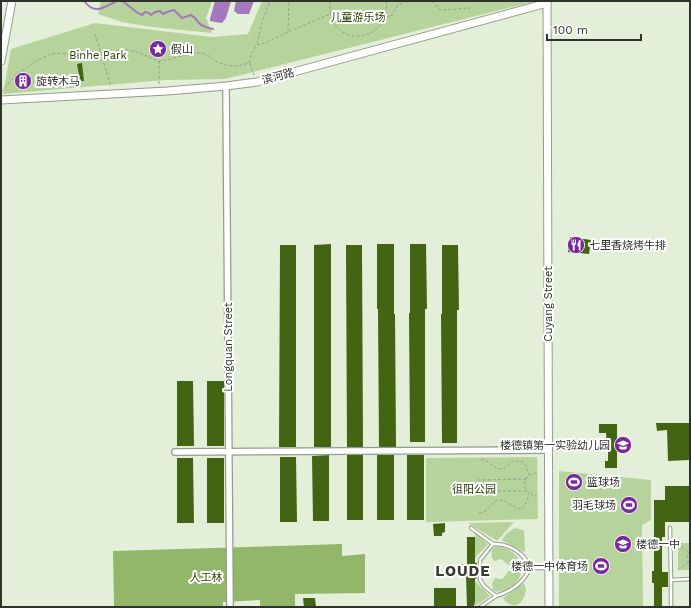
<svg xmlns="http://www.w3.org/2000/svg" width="691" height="608" font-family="'Work Sans','Noto Sans SC',sans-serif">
	<rect width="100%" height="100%" fill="#e4efda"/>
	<g fill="#b7d39c">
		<polygon points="101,1 212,1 206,18 212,33 152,27 122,22 98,14"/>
		<polygon points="262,1 536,1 225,79 165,80 3,94 11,49 95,23 212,37 248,34"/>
		<polygon points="537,457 538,519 426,522 426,458"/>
		<polygon points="559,471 651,480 651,520 642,525 643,607 559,607"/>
		<polygon points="514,522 497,541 468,523"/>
		<polygon points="514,528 524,530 525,551 524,552 503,541 502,540 506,534"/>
		<polygon points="475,533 488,544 475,558"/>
		<rect x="678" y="543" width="12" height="27"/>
		<path d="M 494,547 C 505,545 519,554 521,565 L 510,566 L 501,559 L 494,561 C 491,557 490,551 494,547 Z"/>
		<path d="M 519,570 L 521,571 C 521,574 520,577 518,580 C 514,587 500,595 493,590 L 492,584 L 495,578 L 502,579 L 509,571 Z"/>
		<polygon points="475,581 490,596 475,606"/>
		<path d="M 524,583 C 524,583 526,589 526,589 C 526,592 525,596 523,599 C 518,608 509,607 503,598 C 509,593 517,588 524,583 Z"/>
	</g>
	<polygon fill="#92b769" points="342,544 342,556 365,554 365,593 295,594 295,607 260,607 260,600 223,602 223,607 114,607 113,551"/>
	<g fill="#a477be">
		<polygon points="215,1 231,1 226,18 222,23 215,22 210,21 210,19"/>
		<polygon points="236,1 254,1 249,14 238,14 234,11"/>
	</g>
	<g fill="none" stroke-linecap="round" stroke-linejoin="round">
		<g stroke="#a477be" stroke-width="2">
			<path d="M 84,1 C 94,14 102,9 115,2"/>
			<path d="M 122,1 C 129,5 134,12 142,15 L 145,12 L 149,13 L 151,15 L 155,12 L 160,11 L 163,14 L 167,12 L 174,10 L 182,18 L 191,15 C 195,17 196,19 199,23 C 202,26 208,28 213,29"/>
		</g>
	</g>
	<g fill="#436412">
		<polygon points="82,63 84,81 80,81 77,64"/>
		<polygon points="570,237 591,240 589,254 568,252"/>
		<polygon points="331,244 331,447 314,447 314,245"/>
		<polygon points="377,244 394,244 394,314 395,314 396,447 379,447 378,309 377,309"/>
		<polygon points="410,244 426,244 427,309 425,309 425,442 410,442 409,313 410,313"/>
		<polygon points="280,245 296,245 296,447 279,447"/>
		<polygon points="346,245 362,245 363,447 347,447"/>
		<polygon points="442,245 458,245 459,310 457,310 457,443 442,443 441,314 442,314"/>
		<polygon points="177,381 193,381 194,446 177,446"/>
		<rect x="207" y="381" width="17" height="65"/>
		<polygon points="656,423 690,423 690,460 668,461 667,430 657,431"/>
		<polygon points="599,424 617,424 617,468 605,468 605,461 608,461 608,447 607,447 606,433 599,433"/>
		<polygon points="329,455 329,521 313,521 312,456"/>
		<rect x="347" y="455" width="16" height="65"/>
		<rect x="377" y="455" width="17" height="65"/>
		<rect x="407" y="455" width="17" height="65"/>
		<polygon points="280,457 296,457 297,522 280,522"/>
		<polygon points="177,458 193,458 194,523 177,523"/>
		<rect x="207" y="458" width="17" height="65"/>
		<polygon points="665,486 690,486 690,522 665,522 665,537 662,537 662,572 668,572 668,587 662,587 662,607 654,607 654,583 652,583 652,571 654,571 654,500 665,500"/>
		<polygon points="445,523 445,532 442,533 442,536 434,536 433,524"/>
		<polygon points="467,537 475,537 475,563 477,563 477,578 475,579 475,602 474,606 467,606 466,575 461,575 461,564 467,564"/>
		<rect x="434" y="588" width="22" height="19"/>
		<polygon points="303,598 315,598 316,607 304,607"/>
	</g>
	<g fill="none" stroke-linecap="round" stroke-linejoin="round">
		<defs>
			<g id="lane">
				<polyline points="471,528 493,544"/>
				<polyline points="670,528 671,580 690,579"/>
				<path d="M 530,568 C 524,582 511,592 496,596 L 484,586 L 480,580 L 480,560 L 493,544 C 508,543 525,553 530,568 L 548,568"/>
				<polyline points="480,607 496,596"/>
				<polyline points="671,607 671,580"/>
			</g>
			<g id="street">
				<polyline points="226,86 230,607"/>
				<polyline points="175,452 548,450"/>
			</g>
			<g id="secondary">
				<polyline points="547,1 549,607"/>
				<polyline points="1,61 12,1"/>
				<polyline points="1,100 167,91 226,86 257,82 547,3"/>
			</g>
		</defs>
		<use href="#lane" stroke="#939d8a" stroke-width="4.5"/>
		<use href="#street" stroke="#939d8a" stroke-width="8"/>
		<use href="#secondary" stroke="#939d8a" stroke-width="9"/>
		<g stroke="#969f8f" stroke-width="1" stroke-dasharray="3 2" stroke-linecap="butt">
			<path d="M 331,1 C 329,7 330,13 332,19 C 345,50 392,36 386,1"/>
			<polyline points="432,1 441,10 471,8"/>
			<polyline points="386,17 389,17 392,15 397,6 406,1"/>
			<polyline points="288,31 289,1"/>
			<polyline points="95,34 111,87"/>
			<polyline points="257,44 262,23 270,1"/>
			<polyline points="159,61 159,84"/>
			<polyline points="250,63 254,75"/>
			<polyline points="1,92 16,75 36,61 51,54 61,53 87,58 107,54 122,49 134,51 159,61 167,60 191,53 201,53 209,56 217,62 226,65 238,66 249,63 251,54 257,45 265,43 288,32 330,14"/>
			<path d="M 481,459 C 489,460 493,469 501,469 C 507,469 510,462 515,461 C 516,461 522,461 522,461 L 526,466 L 529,475"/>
			<path d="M 537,473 C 520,475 521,494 537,496"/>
			<polyline points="478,480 526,479"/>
			<polyline points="478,491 526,491"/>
			<path d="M 479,513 C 481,512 484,512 485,511 C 490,508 492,501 498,500 C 513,499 521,524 529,494"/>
			<polyline points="678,543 689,553"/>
			<path d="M 690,551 C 686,555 686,560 690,563"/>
			<polyline points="678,570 689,562"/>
		</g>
		<use href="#lane" stroke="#fff" stroke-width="2.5"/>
		<use href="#street" stroke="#fff" stroke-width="5.5"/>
		<use href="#secondary" stroke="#fff" stroke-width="7"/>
	</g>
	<defs>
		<symbol id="sight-disc" viewBox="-11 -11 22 22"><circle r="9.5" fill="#782a9c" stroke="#fff"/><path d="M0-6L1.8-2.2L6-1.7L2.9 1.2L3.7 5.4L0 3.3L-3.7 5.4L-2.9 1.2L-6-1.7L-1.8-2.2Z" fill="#fff"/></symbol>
		<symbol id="building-disc" viewBox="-11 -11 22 22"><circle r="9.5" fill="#782a9c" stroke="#fff"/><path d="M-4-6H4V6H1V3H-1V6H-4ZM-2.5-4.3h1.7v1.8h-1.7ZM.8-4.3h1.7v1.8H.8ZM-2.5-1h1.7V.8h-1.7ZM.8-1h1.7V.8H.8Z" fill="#fff"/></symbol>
		<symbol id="restaurant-disc" viewBox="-11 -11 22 22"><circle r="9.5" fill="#782a9c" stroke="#fff"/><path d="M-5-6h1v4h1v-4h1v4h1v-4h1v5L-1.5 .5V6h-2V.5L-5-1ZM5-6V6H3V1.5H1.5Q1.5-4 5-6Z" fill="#fff"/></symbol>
		<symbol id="school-disc" viewBox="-11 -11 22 22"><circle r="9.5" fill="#782a9c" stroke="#fff"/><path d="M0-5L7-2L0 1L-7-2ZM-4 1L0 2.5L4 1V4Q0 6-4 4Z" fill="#fff"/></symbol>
		<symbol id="stadium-disc" viewBox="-11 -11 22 22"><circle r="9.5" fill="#782a9c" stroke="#fff"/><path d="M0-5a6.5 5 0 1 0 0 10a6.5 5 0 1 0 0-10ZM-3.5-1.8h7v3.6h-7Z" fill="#fff"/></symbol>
	</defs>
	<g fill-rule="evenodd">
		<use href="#sight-disc" x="148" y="39" width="20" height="20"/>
		<use href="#building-disc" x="13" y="71" width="20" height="20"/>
		<use href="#restaurant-disc" x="566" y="235" width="20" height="20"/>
		<use href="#school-disc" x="613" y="435" width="20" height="20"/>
		<use href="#stadium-disc" x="564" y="472" width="20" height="20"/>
		<use href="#stadium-disc" x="619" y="495" width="20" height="20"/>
		<use href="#school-disc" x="613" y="534" width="20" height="20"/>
		<use href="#stadium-disc" x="591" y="556" width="20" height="20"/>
	</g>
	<g text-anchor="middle" stroke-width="4" stroke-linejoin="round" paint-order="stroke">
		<g font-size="11" fill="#294006" stroke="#fff">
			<text x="358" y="21">儿童游乐场</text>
			<text x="98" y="59">Binhe Park</text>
			<text x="474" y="493">徂阳公园</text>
			<text x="206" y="581">人工林</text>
		</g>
		<g font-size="11" fill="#2e332b" stroke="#fff" text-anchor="start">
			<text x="171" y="53">假山</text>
			<text x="36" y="85">旋转木马</text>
			<text x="589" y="249">七里香烧烤牛排</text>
			<text x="610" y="449" text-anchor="end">楼德镇第一实验幼儿园</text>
			<text x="587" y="486">篮球场</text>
			<text x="616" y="509" text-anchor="end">羽毛球场</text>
			<text x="636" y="548">楼德一中</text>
			<text x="588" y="570" text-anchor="end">楼德一中体育场</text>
		</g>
		<g font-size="11" fill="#2e332b" stroke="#fff">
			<text transform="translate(278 76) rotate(-15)" y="4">滨河路</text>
			<text transform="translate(548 304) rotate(-90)" y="4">Cuyang Street</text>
			<text transform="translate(228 347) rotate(-90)" y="4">Longquan Street</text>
		</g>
		<g font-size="15" font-weight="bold" letter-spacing="1" fill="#353d2d" stroke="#fff">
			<text x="463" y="576">LOUDE</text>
		</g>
	</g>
	<rect width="691" height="608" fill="none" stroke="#2e332b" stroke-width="4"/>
	<path d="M547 34v6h94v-6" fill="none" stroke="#2e332b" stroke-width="2"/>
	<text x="553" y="34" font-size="12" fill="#2e332b" stroke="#ffffff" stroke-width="3" paint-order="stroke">100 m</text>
</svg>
